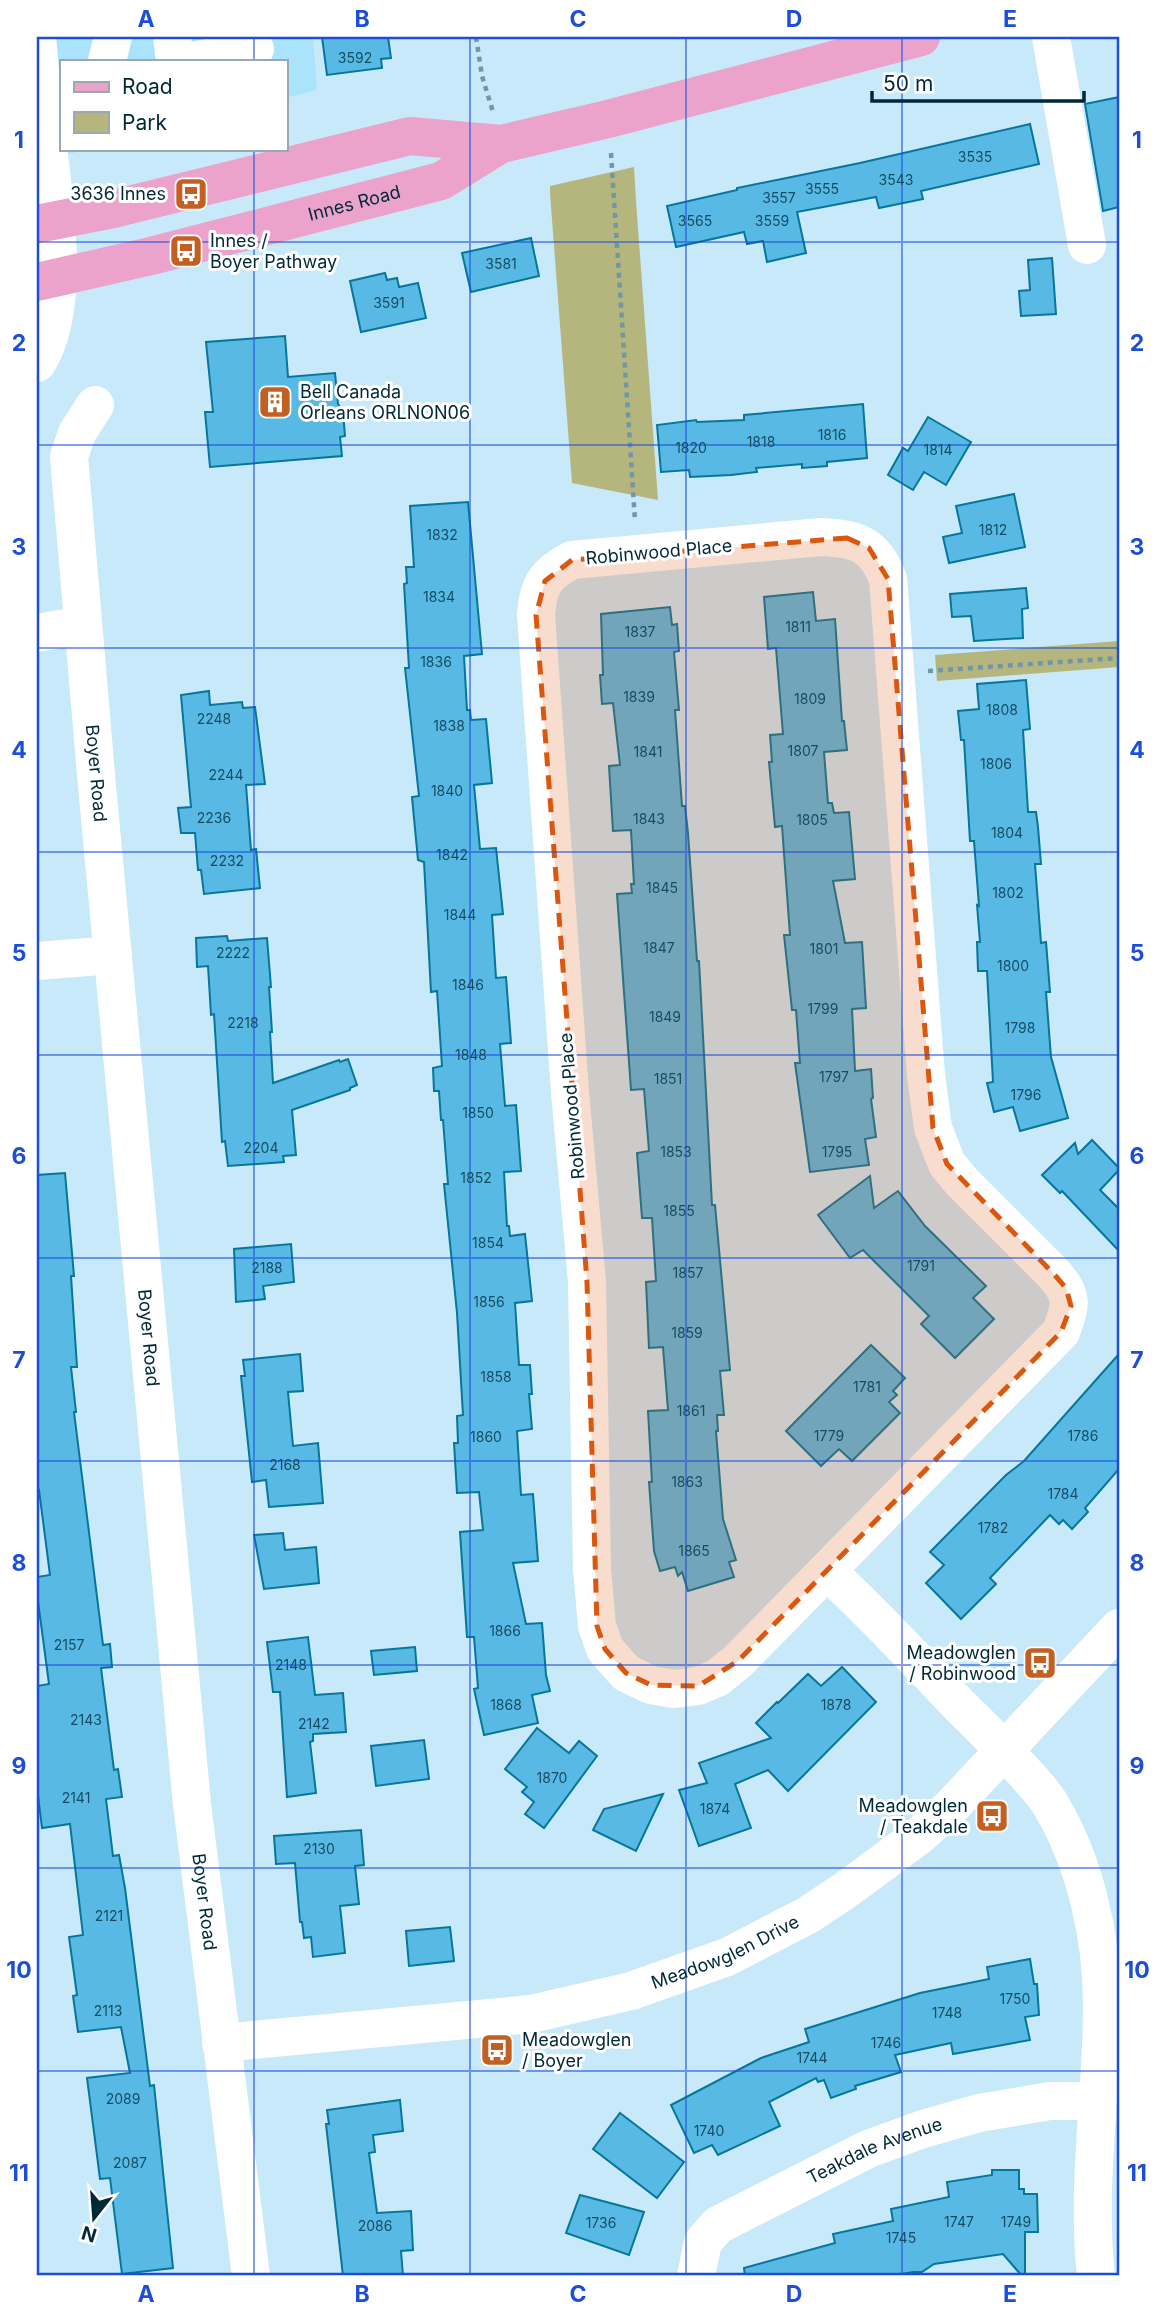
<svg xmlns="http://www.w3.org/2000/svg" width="1156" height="2313" font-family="Inter,sans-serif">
	<rect width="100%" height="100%" fill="#c8e9f9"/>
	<polygon fill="#abe3fd" points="37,37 313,37 317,90 285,98 285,61 61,61 61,149 88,149 37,162"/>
	<g fill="#b5b57e">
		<polygon points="634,167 636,201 658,500 572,483 550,193 550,186"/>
		<polygon points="1119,641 1119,667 937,681 935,655"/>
	</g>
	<g fill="#58bae4" stroke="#06769a" stroke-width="2">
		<polygon points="322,37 388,37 391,58 381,59 382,68 327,75"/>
		<polygon points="1119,97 1119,207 1103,211 1085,104"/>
		<polygon points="1030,124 1039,164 921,191 923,199 879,208 876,197 797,212 806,253 767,262 763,241 747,244 744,232 676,247 667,206 737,190 737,188 860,163"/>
		<polygon points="531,238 539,276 471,292 462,253"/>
		<polygon points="1052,258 1056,314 1021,316 1019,291 1030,290 1028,260"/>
		<polygon points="385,273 387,280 397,278 399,287 418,283 426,318 361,332 350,281"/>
		<polygon points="285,336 288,377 335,373 338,404 343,412 345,436 340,437 342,456 210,467 205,412 213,412 206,342"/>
		<polygon points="863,404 867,458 827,462 827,466 802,468 802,464 756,468 757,472 731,475 690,477 689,470 661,472 657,425 696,420 697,422 744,420 744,415"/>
		<polygon points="928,417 971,442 946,485 924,472 913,490 888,475 903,448 908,451"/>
		<polygon points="1014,494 1025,547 949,563 943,537 962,533 956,506"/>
		<polygon points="468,502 482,654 464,656 467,710 470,710 471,720 486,719 492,783 474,785 480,849 496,848 503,914 492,915 496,978 506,977 511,1043 500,1044 505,1106 516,1105 521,1171 504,1172 507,1226 509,1226 510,1236 525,1234 532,1301 515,1303 519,1365 530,1365 532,1394 529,1394 532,1429 517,1431 521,1495 533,1494 538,1561 513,1563 526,1624 542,1623 546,1675 550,1691 532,1695 538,1723 484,1735 474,1689 478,1688 474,1637 467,1637 460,1532 483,1530 479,1492 457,1493 454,1443 458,1443 457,1416 463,1415 457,1313 444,1184 448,1184 443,1120 441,1120 439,1091 434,1091 433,1068 442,1066 437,991 431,992 424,862 418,860 412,797 419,796 405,668 409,668 404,584 407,583 406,567 414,567 410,506"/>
		<polygon points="1026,588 1028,608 1022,609 1023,638 974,641 971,616 952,617 950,594"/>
		<polygon points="813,592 816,621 835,619 842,721 844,721 847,750 824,752 828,803 832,803 834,813 849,812 855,879 833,881 845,943 862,942 866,1008 852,1009 855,1071 871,1069 873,1098 871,1099 876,1137 865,1139 869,1165 810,1172 795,1063 800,1063 796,1010 792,1010 784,935 790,935 782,826 775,827 769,762 772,762 770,735 783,734 776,648 768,649 764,597"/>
		<polygon points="670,607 672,625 677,624 679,651 674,652 679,710 675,710 682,806 685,806 688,833 697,961 699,961 712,1205 715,1205 730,1370 720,1371 724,1415 717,1415 718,1431 716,1431 723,1519 736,1560 729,1562 734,1577 688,1591 682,1572 678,1576 675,1567 660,1571 654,1551 649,1482 652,1482 648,1411 668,1410 663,1347 649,1348 646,1282 656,1281 652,1218 642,1218 637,1153 649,1151 644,1089 631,1090 617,894 632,893 631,884 634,884 631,830 613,831 609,766 620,765 613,703 602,704 600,675 603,675 601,614"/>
		<polygon points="1026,680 1030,729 1023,730 1028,812 1036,812 1038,827 1041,864 1035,864 1041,943 1046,942 1050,992 1046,992 1051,1057 1068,1118 1020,1131 1013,1107 994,1112 987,1083 993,1082 987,971 978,971 977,942 980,942 977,905 979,906 974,841 970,841 964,740 961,740 958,711 979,709 977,684"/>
		<polygon points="209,691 210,705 242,702 243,708 255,707 265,784 246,785 251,850 256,849 260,888 204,894 201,870 198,870 195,833 181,833 178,808 191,807 181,695"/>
		<polygon points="227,936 228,941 267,938 271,987 269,987 272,1032 270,1032 273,1083 339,1060 340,1062 348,1059 357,1085 350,1088 350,1090 292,1110 296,1155 283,1156 284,1162 228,1166 225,1141 222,1142 214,1014 211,1015 208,966 197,967 196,938"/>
		<polygon points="1092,1140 1119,1168 1119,1170 1100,1190 1119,1209 1119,1251 1062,1191 1060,1193 1042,1175 1075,1143 1078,1154"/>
		<polygon points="65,1173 74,1276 71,1276 77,1367 71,1367 76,1412 74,1412 103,1645 110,1644 112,1667 101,1668 114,1770 118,1769 122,1797 106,1799 113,1856 119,1855 125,1888 150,2086 154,2085 173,2268 122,2274 110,2178 100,2179 87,2078 130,2073 121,2027 78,2032 73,1996 77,1995 69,1937 83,1935 70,1824 42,1828 37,1787 37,1686 49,1684 37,1594 37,1577 50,1575 39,1490 37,1491 37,1175"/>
		<polygon points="870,1176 874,1208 898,1191 925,1226 986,1286 973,1298 994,1319 955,1358 921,1324 929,1316 863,1250 850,1258 818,1215"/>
		<polygon points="291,1244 294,1282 263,1286 265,1299 236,1302 234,1249"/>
		<polygon points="871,1345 905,1378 893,1391 897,1395 889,1402 900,1413 852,1461 839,1449 821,1466 786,1431"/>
		<polygon points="300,1354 303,1391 288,1392 293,1446 318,1443 323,1503 269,1507 266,1480 252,1482 241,1376 245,1376 243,1360"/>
		<polygon points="1119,1354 1119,1469 1085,1508 1088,1512 1072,1529 1063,1520 1059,1524 1050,1515 990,1578 996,1584 961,1619 926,1583 944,1565 930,1552 1006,1475 1024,1461"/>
		<polygon points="283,1533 285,1550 316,1547 319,1583 264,1589 254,1535"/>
		<polygon points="308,1637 315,1695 343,1693 346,1732 313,1734 313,1741 310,1742 316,1793 287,1797 280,1692 273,1692 267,1642"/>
		<polygon points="415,1647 417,1671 374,1675 371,1651"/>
		<polygon points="842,1667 876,1702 788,1791 768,1770 735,1784 751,1828 699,1846 679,1790 707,1783 699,1763 771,1738 756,1723 777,1702 778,1703 808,1674 821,1686"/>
		<polygon points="537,1728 569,1753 579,1741 597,1756 544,1828 525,1814 534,1802 522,1792 527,1787 505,1769"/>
		<polygon points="424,1740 429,1779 376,1786 371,1746"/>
		<polygon points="663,1794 636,1851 593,1830 604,1809"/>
		<polygon points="361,1830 364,1865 355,1866 359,1904 340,1906 345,1953 313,1957 311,1937 304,1938 302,1922 300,1922 295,1863 276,1864 274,1836"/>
		<polygon points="450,1927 454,1961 409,1966 406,1931"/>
		<polygon points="1030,1959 1034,1984 1037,1984 1039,2015 1025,2017 1030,2040 953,2054 951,2043 895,2055 901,2072 855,2086 856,2089 831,2098 824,2080 818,2082 816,2078 769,2102 780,2126 718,2155 712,2145 694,2153 671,2105 761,2058 809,2042 805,2029 920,1993 989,1979 987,1967"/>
		<polygon points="400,2100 403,2131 373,2135 375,2152 369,2153 377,2213 411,2211 413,2250 401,2251 403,2276 343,2276 326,2124 329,2124 327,2110"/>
		<polygon points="620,2113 684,2162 657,2198 593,2149"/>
		<polygon points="992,2170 1019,2170 1019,2189 1024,2189 1024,2194 1037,2194 1038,2232 1025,2232 1025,2276 1022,2276 1003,2254 934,2264 922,2272 913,2272 891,2276 745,2276 744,2268 835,2243 833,2234 893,2221 891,2209 949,2197 947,2182 992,2175"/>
		<polygon points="580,2195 644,2212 629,2255 566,2233"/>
	</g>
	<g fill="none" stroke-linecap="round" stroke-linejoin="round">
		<g stroke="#7296a6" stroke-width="4.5" stroke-dasharray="5 5" stroke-linecap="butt">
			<polyline points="476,37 482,76 493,112"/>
			<polyline points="611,153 635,521"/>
			<polyline points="928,671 1119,658"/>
		</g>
		<g stroke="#fff" stroke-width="38">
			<polyline points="172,37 175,61"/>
			<polyline points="1051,37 1087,245"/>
			<polyline points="107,61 113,37"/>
			<polyline points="192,61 255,49"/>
			<path d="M 37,363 C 72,310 54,199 47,138 C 43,104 40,70 37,37"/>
			<path id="s1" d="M 95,405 L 77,433 L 69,457 L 97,786 L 192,1804 L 251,2276"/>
			<path d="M 821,537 C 857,538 875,545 888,579 L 926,1075 L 933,1128 L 947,1164 L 962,1182 L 1053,1273 C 1074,1297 1071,1304 1061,1332 L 738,1661 L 717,1678 L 698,1686 L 674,1689 L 651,1685 L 626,1673 L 605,1649 L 597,1626 L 592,1569 L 587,1282 L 570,1092 L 536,615 C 538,585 546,573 572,560 Z"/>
			<polyline points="37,633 83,625"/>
			<polyline points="37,961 113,955"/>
			<path d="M 828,1572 C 875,1615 918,1662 962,1708 C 984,1729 1005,1751 1025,1773 C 1033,1782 1042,1791 1049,1802 C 1085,1861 1102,1936 1102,2005 C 1102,2096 1086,2186 1096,2276"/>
			<path id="s2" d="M 221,2043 L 531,2014 L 631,1991 L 727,1957 L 808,1915 L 847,1889 L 920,1835 L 951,1807 L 1119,1628"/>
			<path id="s3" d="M 696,2276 L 703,2242 L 718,2225 L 868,2149 L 923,2129 L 979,2113 L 1050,2101 L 1097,2101"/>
		</g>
		<g stroke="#eba2cb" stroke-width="38">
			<polyline points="37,224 113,209 410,136 501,144"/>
			<path id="s4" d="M 37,282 L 151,256 L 441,181 L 501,144 L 608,119 L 921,37"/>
		</g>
	</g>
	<path fill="#dc570e" fill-opacity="0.2" stroke="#dc570e" stroke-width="5" stroke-dasharray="14 9" stroke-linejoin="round" d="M 847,538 L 869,548 L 888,579 L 933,1128 L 947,1164 L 1053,1273 L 1066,1288 L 1071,1306 L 1061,1332 L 738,1661 L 698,1686 L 651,1685 L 626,1673 L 605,1649 L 597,1626 L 587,1282 L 536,615 L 545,581 L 572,560 Z"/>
	<path fill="none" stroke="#1d4ed8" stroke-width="2" stroke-opacity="0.55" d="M 254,37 L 254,61M 470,37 L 470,2276M 686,37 L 686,2276M 902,37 L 902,2276M 254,149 L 254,2276M 37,242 L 1119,242M 37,445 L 1119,445M 37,648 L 1119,648M 37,852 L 1119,852M 37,1055 L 1119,1055M 37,1258 L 1119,1258M 37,1461 L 1119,1461M 37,1665 L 1119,1665M 37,1868 L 1119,1868M 37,2071 L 1119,2071"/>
	<defs>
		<symbol id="bus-square" viewBox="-11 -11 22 22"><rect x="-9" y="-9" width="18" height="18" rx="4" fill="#c26023" stroke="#fff"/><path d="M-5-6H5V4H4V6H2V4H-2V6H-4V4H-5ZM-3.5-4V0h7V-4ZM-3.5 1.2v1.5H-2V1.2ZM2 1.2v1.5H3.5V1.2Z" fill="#fff"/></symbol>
		<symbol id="building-square" viewBox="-11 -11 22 22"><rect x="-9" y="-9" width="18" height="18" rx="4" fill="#c26023" stroke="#fff"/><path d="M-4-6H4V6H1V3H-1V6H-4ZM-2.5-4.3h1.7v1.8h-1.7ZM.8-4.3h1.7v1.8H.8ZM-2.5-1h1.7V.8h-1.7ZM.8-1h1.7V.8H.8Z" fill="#fff"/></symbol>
	</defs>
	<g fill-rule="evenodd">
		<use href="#bus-square" x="172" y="175" width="38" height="38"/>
		<use href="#bus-square" x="167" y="232" width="38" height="38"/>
		<use href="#building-square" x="256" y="383" width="38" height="38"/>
		<use href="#bus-square" x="1021" y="1644" width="38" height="38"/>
		<use href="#bus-square" x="973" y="1797" width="38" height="38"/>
		<use href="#bus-square" x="478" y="2031" width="38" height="38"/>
	</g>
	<g text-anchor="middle" stroke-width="6" stroke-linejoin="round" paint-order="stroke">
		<g font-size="14" fill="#164d63">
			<text x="355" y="63">3592</text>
			<text x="975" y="162">3535</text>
			<text x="896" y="185">3543</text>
			<text x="822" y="194">3555</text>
			<text x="779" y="203">3557</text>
			<text x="695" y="226">3565</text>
			<text x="772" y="226">3559</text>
			<text x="501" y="269">3581</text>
			<text x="389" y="308">3591</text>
			<text x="832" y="440">1816</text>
			<text x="761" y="447">1818</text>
			<text x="691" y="453">1820</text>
			<text x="938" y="455">1814</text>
			<text x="993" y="535">1812</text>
			<text x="442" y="540">1832</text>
			<text x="439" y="602">1834</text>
			<text x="798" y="632">1811</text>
			<text x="640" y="637">1837</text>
			<text x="436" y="667">1836</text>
			<text x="639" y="702">1839</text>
			<text x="810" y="704">1809</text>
			<text x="1002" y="715">1808</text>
			<text x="214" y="724">2248</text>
			<text x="449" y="731">1838</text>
			<text x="803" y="756">1807</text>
			<text x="648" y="757">1841</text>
			<text x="996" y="769">1806</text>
			<text x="226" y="780">2244</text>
			<text x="447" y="796">1840</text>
			<text x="214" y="823">2236</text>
			<text x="649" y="824">1843</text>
			<text x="812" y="825">1805</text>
			<text x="1007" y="838">1804</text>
			<text x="452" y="860">1842</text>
			<text x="227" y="866">2232</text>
			<text x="662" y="893">1845</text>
			<text x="1008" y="898">1802</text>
			<text x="460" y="920">1844</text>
			<text x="659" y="953">1847</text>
			<text x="824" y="954">1801</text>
			<text x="233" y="958">2222</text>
			<text x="1013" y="971">1800</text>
			<text x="468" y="990">1846</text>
			<text x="823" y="1014">1799</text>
			<text x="665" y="1022">1849</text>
			<text x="243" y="1028">2218</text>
			<text x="1020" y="1033">1798</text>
			<text x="471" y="1060">1848</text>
			<text x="834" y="1082">1797</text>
			<text x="668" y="1084">1851</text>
			<text x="1026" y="1100">1796</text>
			<text x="478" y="1118">1850</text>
			<text x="261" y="1153">2204</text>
			<text x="676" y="1157">1853</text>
			<text x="837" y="1157">1795</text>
			<text x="476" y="1183">1852</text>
			<text x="679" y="1216">1855</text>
			<text x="488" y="1248">1854</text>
			<text x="921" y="1271">1791</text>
			<text x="267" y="1273">2188</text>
			<text x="688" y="1278">1857</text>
			<text x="489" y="1307">1856</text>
			<text x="687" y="1338">1859</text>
			<text x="496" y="1382">1858</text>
			<text x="867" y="1392">1781</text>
			<text x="691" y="1416">1861</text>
			<text x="829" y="1441">1779</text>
			<text x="1083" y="1441">1786</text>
			<text x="486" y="1442">1860</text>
			<text x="285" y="1470">2168</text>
			<text x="687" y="1487">1863</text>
			<text x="1063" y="1499">1784</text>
			<text x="993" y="1533">1782</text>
			<text x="694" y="1556">1865</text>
			<text x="505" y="1636">1866</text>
			<text x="69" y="1650">2157</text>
			<text x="291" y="1670">2148</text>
			<text x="506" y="1710">1868</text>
			<text x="836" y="1710">1878</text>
			<text x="86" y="1725">2143</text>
			<text x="314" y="1729">2142</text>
			<text x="552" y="1783">1870</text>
			<text x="76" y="1803">2141</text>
			<text x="715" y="1814">1874</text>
			<text x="319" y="1854">2130</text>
			<text x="109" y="1921">2121</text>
			<text x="1015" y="2004">1750</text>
			<text x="108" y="2016">2113</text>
			<text x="947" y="2018">1748</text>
			<text x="886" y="2048">1746</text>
			<text x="812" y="2063">1744</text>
			<text x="123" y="2104">2089</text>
			<text x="709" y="2136">1740</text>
			<text x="130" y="2168">2087</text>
			<text x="959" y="2227">1747</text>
			<text x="1016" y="2227">1749</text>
			<text x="601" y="2228">1736</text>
			<text x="375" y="2231">2086</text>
			<text x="901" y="2243">1745</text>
		</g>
		<g font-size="18" fill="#002938" stroke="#fff" text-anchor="end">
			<text x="166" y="200">3636 Innes</text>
			<text x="210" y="247" text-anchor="start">Innes /<tspan x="210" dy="21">Boyer Pathway</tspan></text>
			<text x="300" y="398" text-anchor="start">Bell Canada<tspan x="300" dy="21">Orleans ORLNON06</tspan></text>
			<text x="1016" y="1659">Meadowglen<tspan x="1016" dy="21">/ Robinwood</tspan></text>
			<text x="968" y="1812">Meadowglen<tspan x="968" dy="21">/ Teakdale</tspan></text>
			<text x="522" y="2046" text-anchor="start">Meadowglen<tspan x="522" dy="21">/ Boyer</tspan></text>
		</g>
		<g font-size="18" fill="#002938" stroke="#fff">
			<text dy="6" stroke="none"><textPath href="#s4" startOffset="327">Innes Road</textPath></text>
			<text transform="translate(659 552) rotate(-5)" y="6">Robinwood Place</text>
			<text dy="6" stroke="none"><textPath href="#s1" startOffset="376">Boyer Road</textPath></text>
			<text transform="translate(572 1106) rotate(-95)" y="6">Robinwood Place</text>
			<text dy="6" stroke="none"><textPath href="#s1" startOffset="943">Boyer Road</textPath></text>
			<text dy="6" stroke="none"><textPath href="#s1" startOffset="1510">Boyer Road</textPath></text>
			<text dy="6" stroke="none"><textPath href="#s2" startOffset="516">Meadowglen Drive</textPath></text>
			<text dy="6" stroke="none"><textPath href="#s3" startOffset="231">Teakdale Avenue</textPath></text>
		</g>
	</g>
	<rect width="1156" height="2313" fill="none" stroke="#ffffff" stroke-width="77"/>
	<rect x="60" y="60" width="228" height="91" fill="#ffffff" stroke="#99a9af" stroke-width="2"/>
	<rect x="74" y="82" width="35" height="10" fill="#eba2cb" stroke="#99a9af" stroke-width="2"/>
	<text x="122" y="94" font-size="21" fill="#002938">Road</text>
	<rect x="74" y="112" width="35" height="21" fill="#b5b57e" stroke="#99a9af" stroke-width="2"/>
	<text x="122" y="130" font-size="21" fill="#002938">Park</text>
	<g transform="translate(94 2218) rotate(197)" stroke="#ffffff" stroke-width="5" paint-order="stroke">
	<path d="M0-5L12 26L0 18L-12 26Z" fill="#002938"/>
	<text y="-10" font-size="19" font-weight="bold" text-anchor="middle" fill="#002938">N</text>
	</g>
	<path d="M872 91v10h212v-10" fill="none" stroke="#002938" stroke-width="3.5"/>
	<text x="883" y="91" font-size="21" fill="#002938" stroke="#ffffff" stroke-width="5" paint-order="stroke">50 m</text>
	<rect x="38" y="38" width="1080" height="2236" fill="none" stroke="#1d4ed8" stroke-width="2.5"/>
	<g font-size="23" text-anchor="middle" font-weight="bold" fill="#1d4ed8">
		<text x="146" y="27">A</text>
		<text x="362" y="27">B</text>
		<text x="578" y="27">C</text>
		<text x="794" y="27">D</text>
		<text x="1010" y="27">E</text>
		<text x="19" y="148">1</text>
		<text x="1137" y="148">1</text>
		<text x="19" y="351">2</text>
		<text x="1137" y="351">2</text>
		<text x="19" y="555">3</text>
		<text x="1137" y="555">3</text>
		<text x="19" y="758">4</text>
		<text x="1137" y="758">4</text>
		<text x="19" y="961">5</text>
		<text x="1137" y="961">5</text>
		<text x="19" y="1164">6</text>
		<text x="1137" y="1164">6</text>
		<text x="19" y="1368">7</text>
		<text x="1137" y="1368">7</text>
		<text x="19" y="1571">8</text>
		<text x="1137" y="1571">8</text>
		<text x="19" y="1774">9</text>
		<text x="1137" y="1774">9</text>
		<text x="19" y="1978">10</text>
		<text x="1137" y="1978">10</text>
		<text x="19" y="2181">11</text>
		<text x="1137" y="2181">11</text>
		<text x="146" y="2302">A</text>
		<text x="362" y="2302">B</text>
		<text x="578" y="2302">C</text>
		<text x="794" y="2302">D</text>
		<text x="1010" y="2302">E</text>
	</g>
</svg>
